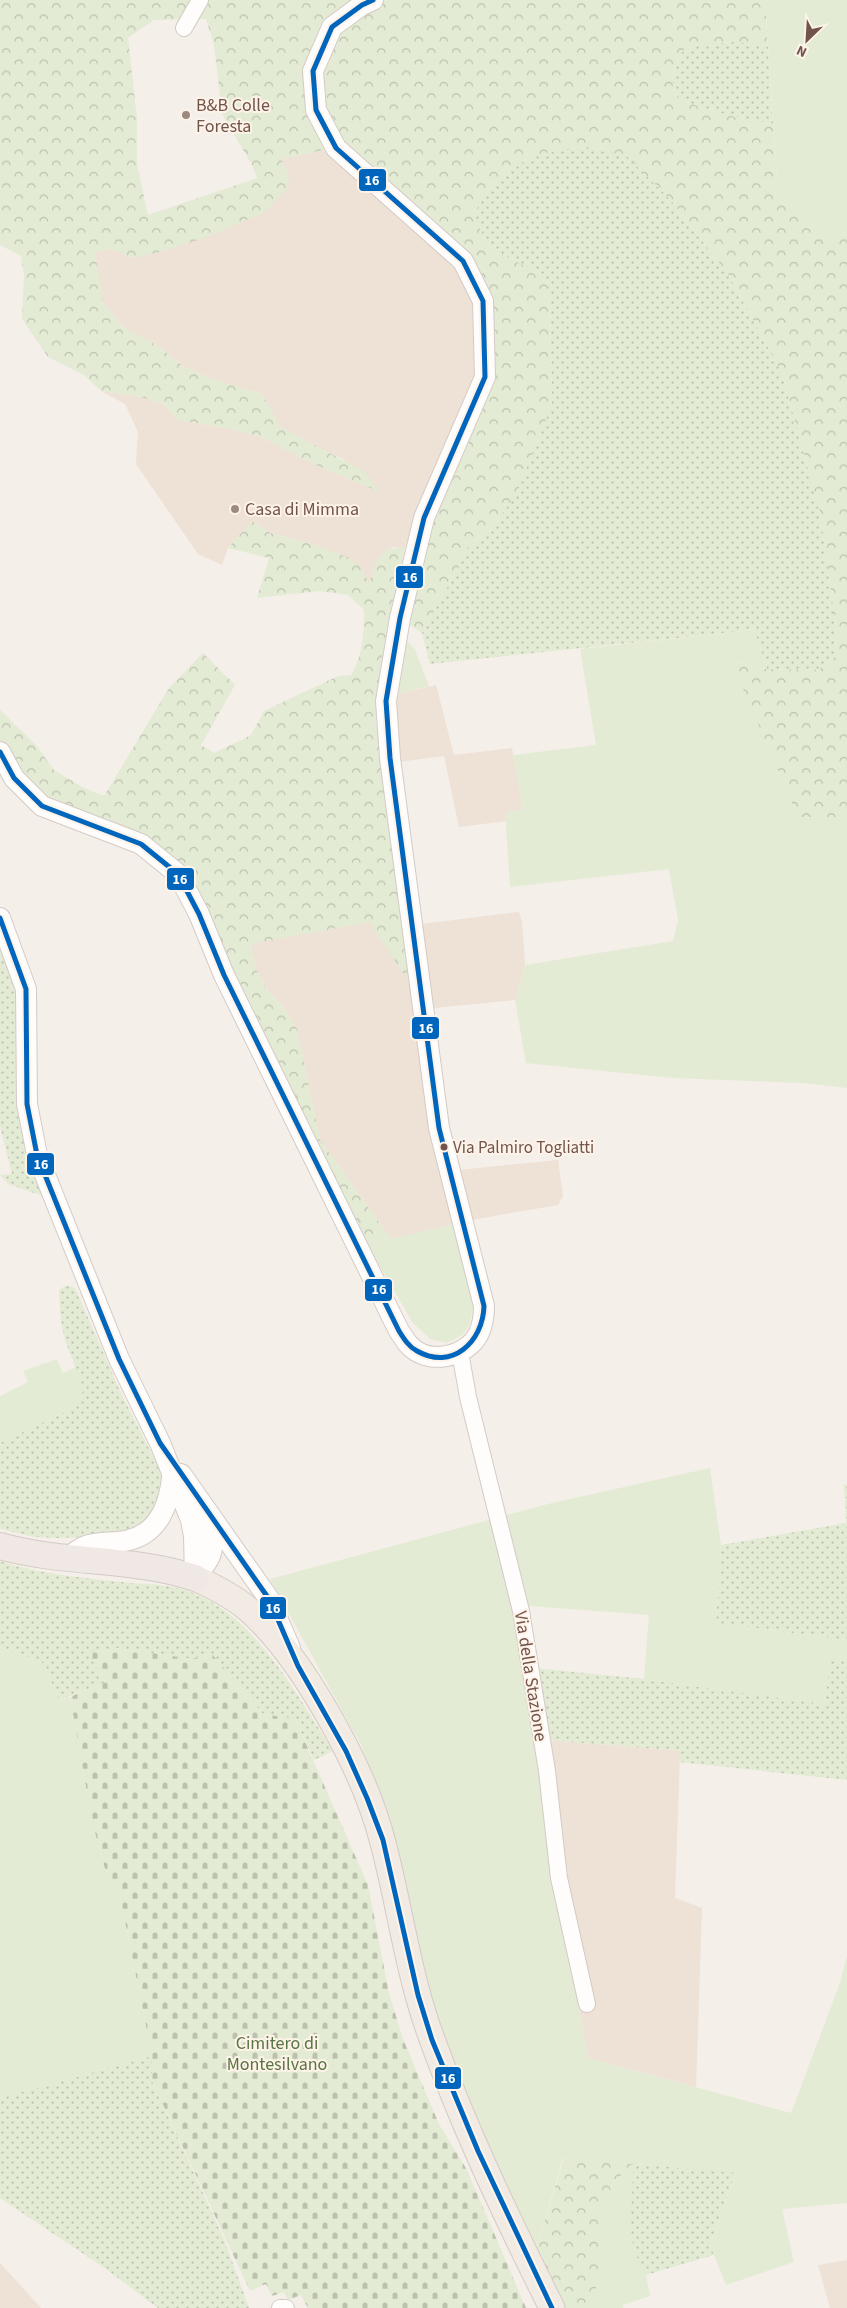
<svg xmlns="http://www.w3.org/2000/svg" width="847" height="2308" font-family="'Source Sans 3',sans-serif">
	<defs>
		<pattern id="grass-dots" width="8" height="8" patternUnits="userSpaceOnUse" patternTransform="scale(1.25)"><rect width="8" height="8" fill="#e3ebd4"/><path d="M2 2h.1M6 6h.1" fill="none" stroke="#bcc1ae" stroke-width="1.8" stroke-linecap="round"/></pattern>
		<pattern id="forest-crowns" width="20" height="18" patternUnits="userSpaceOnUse" patternTransform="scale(1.25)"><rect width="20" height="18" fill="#e3ebd4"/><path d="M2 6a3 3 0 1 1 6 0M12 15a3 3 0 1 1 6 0" fill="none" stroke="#bcc1ae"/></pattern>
		<pattern id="cemetery-stones" width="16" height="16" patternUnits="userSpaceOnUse" patternTransform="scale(1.25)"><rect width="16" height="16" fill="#e3ebd4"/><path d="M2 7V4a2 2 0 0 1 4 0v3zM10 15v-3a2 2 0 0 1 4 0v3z" fill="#bcc1ae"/></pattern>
	</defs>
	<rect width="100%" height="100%" fill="#f5efe9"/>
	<g fill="#eee1d6">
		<polygon points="324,150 447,257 472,297 475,379 419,504 405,548 392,547 369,585 319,546 270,533 252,521 228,548 222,565 198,554 136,464 138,432 125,404 101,391 141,397 163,404 178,420 232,429 261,437 316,465 378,491 343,459 304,441 280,427 262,394 212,379 184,367 158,346 123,327 103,302 99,283 95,252 111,249 132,258 289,176 281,159"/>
		<polygon points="436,685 454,755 512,748 523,810 506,812 506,821 459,827 444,756 399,762 393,695"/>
		<polygon points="519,912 522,921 525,965 515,1000 434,1008 447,1121 459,1170 558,1160 563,1196 558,1205 471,1220 391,1239 320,1140 297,1030 283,1006 268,991 255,967 251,943 369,922 422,924"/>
		<polygon points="535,1739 680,1751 675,1898 702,1908 696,2087 588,2058 554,1874"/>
		<polygon points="847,2260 847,2308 830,2308 818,2265"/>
		<polygon points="0,2263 41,2308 0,2308"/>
	</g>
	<g fill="url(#grass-dots)">
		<path d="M 734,42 L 753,43 L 768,47 L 773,124 C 739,118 705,112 675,96 C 669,79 675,66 683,50 L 701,44 Z"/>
		<polygon points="587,147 627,156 670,199 728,274 782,373 820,513 836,626 835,657 818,670 767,669 754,630 430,664 422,633 459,566 466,549 492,528 552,404 550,302 545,275 510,259 489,246 474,218 484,192 532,155"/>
		<polygon points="0,934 15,976 49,1198 8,1184 0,1175 12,1174 0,1126"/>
		<path d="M 66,1285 L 75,1288 L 79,1297 L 120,1391 L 163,1476 L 165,1493 L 146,1526 L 114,1536 L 58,1538 L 34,1537 L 0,1529 L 0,1443 L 81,1404 C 84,1375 71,1362 64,1336 C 60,1321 60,1305 59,1290 Z"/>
		<polygon points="844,1484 847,1485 847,1640 716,1623 721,1545 846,1523"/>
		<path d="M 0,1561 C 42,1575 87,1578 131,1583 C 145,1584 159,1584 173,1587 C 249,1602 294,1691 333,1751 L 314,1760 L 295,1719 L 263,1714 L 211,1653 L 192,1659 L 117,1648 L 89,1653 L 105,1683 L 59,1700 L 43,1663 L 0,1647 Z"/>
		<polygon points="830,1658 847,1660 847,1780 679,1762 680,1751 535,1739 525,1667 644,1679 825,1704"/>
		<polygon points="152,2056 152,2081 224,2239 249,2308 158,2308 106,2269 0,2198 0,2098"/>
		<path d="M 634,2164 L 736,2172 L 710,2245 L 714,2255 L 646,2275 C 623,2250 630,2195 634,2164 Z"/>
	</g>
	<g fill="url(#forest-crowns)" fill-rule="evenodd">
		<path d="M 0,0 L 765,0 L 768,47 C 740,39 712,41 683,50 C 675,66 669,78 675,96 C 705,112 739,118 773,124 L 778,195 L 826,237 L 847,234 L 847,818 L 798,817 L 730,661 L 767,669 L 818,670 L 835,657 L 836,626 L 820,513 L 782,373 L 728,274 L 670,199 L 627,156 L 587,147 L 532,155 L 484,192 L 474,218 L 489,246 L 510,259 L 545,275 L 550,302 L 552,404 L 516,495 L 492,528 L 466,549 L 459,566 L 422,633 L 410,625 L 428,520 L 488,378 L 487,300 L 335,142 L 324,150 L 281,159 L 289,176 L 287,189 L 263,213 L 204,238 L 160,252 L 132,258 L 111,249 L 95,252 L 103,302 L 123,327 L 158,346 L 184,367 L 212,379 L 262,394 L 280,427 L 364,471 L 380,492 L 316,465 L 261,437 L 232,429 L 178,420 L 163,404 L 141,397 L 101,391 L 84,375 L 48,357 L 22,319 L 24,276 L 21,256 L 0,245 ZM 206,19 L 214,45 L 222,114 L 252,165 L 257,178 L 148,215 L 137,164 L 137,119 L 128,38 L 154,20 Z"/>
		<path d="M 252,521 L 270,533 L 319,546 L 347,557 L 361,567 L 369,584 C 376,562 378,546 405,548 C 391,605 379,663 376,722 L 417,994 L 369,922 L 251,944 L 255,967 L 268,991 L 283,1006 L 297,1029 L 320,1140 L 391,1239 L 366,1242 L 182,873 L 45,803 L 0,746 L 0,710 L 36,745 L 54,770 L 82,787 L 104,796 L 169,688 L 203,653 L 235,685 L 201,745 L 214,753 L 251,735 L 264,711 L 338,676 L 351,675 C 363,656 364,632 364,610 L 348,595 L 320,591 L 257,598 L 269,558 L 228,548 Z"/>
		<polygon points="564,2158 634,2164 613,2183 598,2223 601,2248 598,2262 598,2281 594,2297 585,2308 565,2308 535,2252"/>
	</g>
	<polygon fill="url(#cemetery-stones)" points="117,1648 192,1659 211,1653 263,1714 295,1719 368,1885 389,1993 403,2039 439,2124 467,2170 526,2308 308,2308 301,2295 288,2300 284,2292 272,2296 266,2284 250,2291 152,2081 152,2056 118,1887 106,1873 92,1822 70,1697 105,1682 88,1653"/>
	<g fill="#e3ebd4">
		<polygon points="765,0 847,0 847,234 826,237 778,195"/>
		<polygon points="754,630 767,669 731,661 798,817 847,818 847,1088 803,1083 672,1078 526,1063 515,1000 525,965 673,941 678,920 669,869 510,887 505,812 523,810 513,755 596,745 580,649"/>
		<polygon points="402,635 415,650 429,686 393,695"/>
		<polygon points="454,1224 474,1305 469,1326 462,1335 446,1343 430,1339 413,1323 366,1242 391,1239"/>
		<polygon points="57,1359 63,1373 76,1367 83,1388 81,1404 0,1443 0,1396 28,1382 23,1371"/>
		<polygon points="710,1468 721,1545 716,1623 847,1640 847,1660 830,1659 825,1704 644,1679 649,1615 517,1605 554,1874 588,2058 791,2113 840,1983 847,1956 847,2203 782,2209 794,2262 726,2285 710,2245 736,2173 634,2164 630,2225 634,2251 646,2275 650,2296 623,2305 623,2308 585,2308 593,2297 598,2281 598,2262 601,2248 598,2223 603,2206 613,2183 633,2164 563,2158 535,2252 430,2014 385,1815 362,1747 270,1579 552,1503"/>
		<polygon points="0,1647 43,1663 59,1700 70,1697 92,1822 106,1873 118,1887 152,2056 0,2098"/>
	</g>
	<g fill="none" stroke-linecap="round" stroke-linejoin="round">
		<defs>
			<g id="minor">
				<polyline points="184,28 200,0"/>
				<polyline points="460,1352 468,1397 521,1611 547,1771 559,1878 587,2004"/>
				<polyline points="280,2308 286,2308"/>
			</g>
			<g id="tertiary">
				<path d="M 0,752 L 14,778 L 42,806 L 141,844 L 178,874 L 199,914 L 224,975 L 399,1331 C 402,1335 405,1340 408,1344 C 427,1366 467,1358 479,1333 C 483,1324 484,1316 484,1306 L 439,1128 L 390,758 L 386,701 L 400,618 L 424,518 L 485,377 L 483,301 L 463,261 L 336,148 L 316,110 L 313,71 L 332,27 L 362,5 L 373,0"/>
				<polyline points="0,918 26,989 27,1104 37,1155 119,1359 160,1443 191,1520 194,1536 195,1578"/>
				<polyline points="181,1474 269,1599 290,1648"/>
				<path d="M 67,1558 C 73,1554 79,1548 86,1546 C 100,1541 115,1544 129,1540 C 158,1533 169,1505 172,1478"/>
				<path d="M 195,1578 C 214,1554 217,1548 205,1520"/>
			</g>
			<path id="primary" d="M 195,1578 C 215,1587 233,1596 249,1610 C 304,1659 365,1771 383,1843 C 399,1903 407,1966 427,2025 C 461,2122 506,2216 552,2308"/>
			<path id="trunk" d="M 0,1546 C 63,1564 133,1557 195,1578"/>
		</defs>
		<use href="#minor" stroke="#d4cac6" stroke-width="18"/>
		<use href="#tertiary" stroke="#d4cac6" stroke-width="22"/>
		<use href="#primary" stroke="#d4cac5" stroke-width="27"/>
		<use href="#trunk" stroke="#d4cac5" stroke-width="28"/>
		<use href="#minor" stroke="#fefdfc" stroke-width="16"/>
		<use href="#tertiary" stroke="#fefdfc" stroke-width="20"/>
		<use href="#primary" stroke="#f1ebe4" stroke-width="25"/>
		<use href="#trunk" stroke="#f0e8e4" stroke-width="26"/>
		<defs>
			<g id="bus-1">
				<path d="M 0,752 L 14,778 L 42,806 L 141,844 L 178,874 L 199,914 L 224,975 L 399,1331 C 404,1339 409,1347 417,1351 C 452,1371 483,1342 484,1306 L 439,1128 L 390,758 L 386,701 L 400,618 L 424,518 L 485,377 L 483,301 L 463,261 L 336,148 L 316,110 L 313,71 L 332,27 L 362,5 L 373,0"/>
				<polyline points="0,918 26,989 27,1104 37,1155 119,1359 160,1443 269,1599 298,1666 346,1751 367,1798 383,1840 418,1995 432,2040 478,2151 552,2308"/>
			</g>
		</defs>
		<use href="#bus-1" stroke="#fef3e8" stroke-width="9"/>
		<use href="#bus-1" stroke="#0065bd" stroke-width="5"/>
	</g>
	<g fill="#9f8a82" stroke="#fef3e8" stroke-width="2">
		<circle cx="186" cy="115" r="5"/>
		<circle cx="235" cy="509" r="5"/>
	</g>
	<circle fill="#71544b" stroke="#fef3e8" stroke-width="2" cx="444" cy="1147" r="4.5"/>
	<g text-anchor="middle" stroke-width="4" stroke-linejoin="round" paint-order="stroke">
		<g font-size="17" fill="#71544b" stroke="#fef3e8" text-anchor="start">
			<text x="453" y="1153">Via Palmiro Togliatti</text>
		</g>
		<g font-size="18" fill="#71544b" stroke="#fef3e8" text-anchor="start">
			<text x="196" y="111">B&amp;B Colle<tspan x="196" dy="21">Foresta</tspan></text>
			<text x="245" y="515">Casa di Mimma</text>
		</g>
		<g font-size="18" fill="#71544b" stroke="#fef3e8">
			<text transform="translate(531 1676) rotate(81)" y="6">Via della Stazione</text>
		</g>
		<g font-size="18" fill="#587643" stroke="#fef3e8">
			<text x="277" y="2049">Cimitero di<tspan x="277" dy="21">Montesilvano</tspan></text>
		</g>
	</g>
	<g stroke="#fef3e8" stroke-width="2">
		<rect x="358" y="168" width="29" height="24" rx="5" fill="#0065bd"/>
		<rect x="395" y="565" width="29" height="24" rx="5" fill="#0065bd"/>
		<rect x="166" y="867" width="29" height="24" rx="5" fill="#0065bd"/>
		<rect x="411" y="1016" width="29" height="24" rx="5" fill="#0065bd"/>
		<rect x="26" y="1152" width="29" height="24" rx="5" fill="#0065bd"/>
		<rect x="364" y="1278" width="29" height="24" rx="5" fill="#0065bd"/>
		<rect x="259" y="1596" width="28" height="24" rx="5" fill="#0065bd"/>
		<rect x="434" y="2066" width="28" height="24" rx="5" fill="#0065bd"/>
	</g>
	<g font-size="14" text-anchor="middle" font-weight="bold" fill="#fff">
		<text x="372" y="185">16</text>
		<text x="410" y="582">16</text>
		<text x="180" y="884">16</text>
		<text x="426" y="1033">16</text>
		<text x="41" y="1169">16</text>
		<text x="379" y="1294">16</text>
		<text x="273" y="1613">16</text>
		<text x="448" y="2083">16</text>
	</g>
	<g transform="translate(807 40) rotate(205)" stroke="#fef3e8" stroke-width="4" paint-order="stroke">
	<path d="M0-4L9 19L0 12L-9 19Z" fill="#71544b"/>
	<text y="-8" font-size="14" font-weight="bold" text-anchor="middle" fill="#71544b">N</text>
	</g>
</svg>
